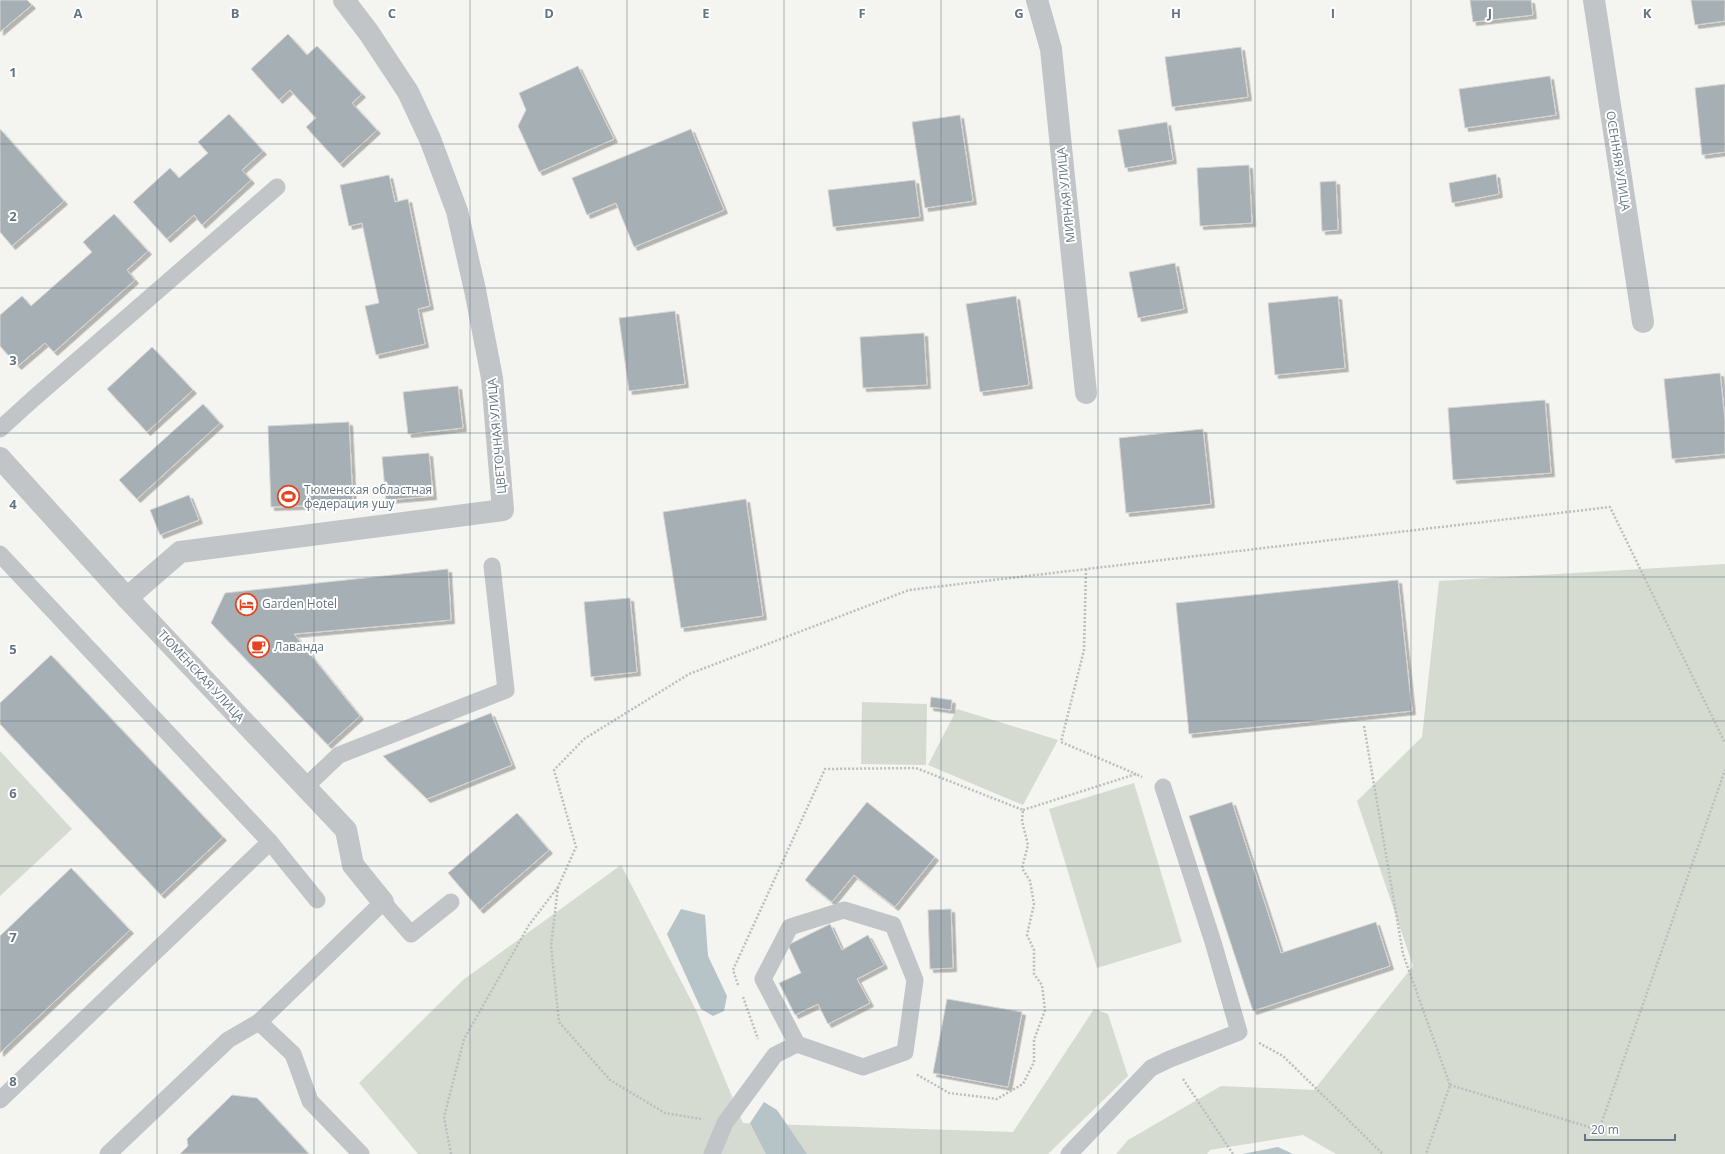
<svg xmlns="http://www.w3.org/2000/svg" width="1725" height="1154" font-family="'Open Sans',sans-serif">
	<defs>
		<filter id="shadow"><feDropShadow dx="3.5" dy="3.5" stdDeviation="0" flood-color="#0004"/></filter>
	</defs>
	<rect width="100%" height="100%" fill="#f4f4f0"/>
	<g fill="#d6dbd1">
		<polygon points="1725,564 1725,1154 1336,1154 1303,1135 1210,1150 1207,1154 1116,1154 1128,1140 1221,1086 1314,1090 1413,966 1357,801 1422,737 1439,581"/>
		<polygon points="862,702 927,704 926,765 861,764"/>
		<polygon points="957,709 1058,740 1023,805 928,765"/>
		<polygon points="0,751 72,829 0,896"/>
		<polygon points="1134,783 1182,942 1097,968 1049,809"/>
		<polygon points="621,865 697,1012 743,1123 1013,1132 1094,1009 1108,1014 1128,1076 1048,1154 418,1154 359,1083 463,980"/>
	</g>
	<g fill="#b7c4c7">
		<polygon points="681,909 705,915 708,956 727,996 724,1011 713,1016 701,1009 667,934"/>
		<polygon points="764,1102 777,1110 807,1154 766,1154 750,1123"/>
		<polygon points="1278,1147 1293,1154 1242,1154"/>
	</g>
	<g fill="#a6afb3" stroke="#d6d5d3" filter="url(#shadow)">
		<polygon points="0,0 27,0 32,5 0,32"/>
		<polygon points="1470,0 1531,0 1533,15 1473,22"/>
		<polygon points="1691,0 1725,0 1725,21 1695,25"/>
		<polygon points="288,34 307,55 317,46 362,94 352,103 377,130 340,164 306,127 316,118 290,90 279,100 251,69"/>
		<polygon points="1241,47 1248,97 1172,107 1165,57"/>
		<polygon points="578,66 614,139 539,172 518,126 526,110 519,93"/>
		<polygon points="1550,76 1556,115 1465,128 1459,89"/>
		<polygon points="1725,84 1725,152 1702,155 1695,88"/>
		<polygon points="229,114 263,151 242,170 251,180 202,225 194,215 167,239 133,202 170,168 179,178 208,153 198,142"/>
		<polygon points="960,115 973,201 925,208 912,122"/>
		<polygon points="1167,122 1173,160 1125,168 1118,130"/>
		<polygon points="0,129 64,201 12,246 0,232"/>
		<polygon points="691,129 724,210 634,247 616,203 587,215 572,178"/>
		<polygon points="1249,165 1252,223 1200,226 1197,168"/>
		<polygon points="1496,174 1499,194 1452,203 1449,183"/>
		<polygon points="389,175 395,202 408,199 430,306 418,309 425,344 376,355 365,306 379,303 362,223 349,226 340,185"/>
		<polygon points="915,180 920,217 833,227 828,190"/>
		<polygon points="1336,181 1338,230 1322,231 1320,182"/>
		<polygon points="114,214 148,251 127,270 135,280 54,352 45,343 18,366 0,346 0,315 22,296 31,306 92,252 83,242"/>
		<polygon points="1175,263 1184,309 1138,318 1129,272"/>
		<polygon points="1016,296 1029,385 980,392 966,304"/>
		<polygon points="1338,296 1345,368 1275,375 1268,303"/>
		<polygon points="675,311 685,384 629,391 619,318"/>
		<polygon points="924,333 927,385 863,388 860,337"/>
		<polygon points="152,347 193,390 147,432 107,389"/>
		<polygon points="1720,373 1725,420 1725,454 1672,459 1664,379"/>
		<polygon points="458,386 463,428 408,434 403,392"/>
		<polygon points="1545,400 1551,473 1453,480 1448,408"/>
		<polygon points="203,404 220,423 137,499 119,480"/>
		<polygon points="349,422 353,504 271,507 268,426"/>
		<polygon points="1203,429 1211,504 1126,513 1119,438"/>
		<polygon points="429,453 433,496 386,500 382,457"/>
		<polygon points="189,495 199,520 160,535 150,510"/>
		<polygon points="746,499 763,616 681,628 663,512"/>
		<polygon points="448,569 451,620 294,634 360,716 328,745 211,623 225,593"/>
		<polygon points="1398,580 1412,711 1189,734 1176,603"/>
		<polygon points="630,598 637,672 591,677 584,602"/>
		<polygon points="51,655 223,837 161,895 0,724 0,703"/>
		<polygon points="931,697 952,700 951,710 930,707"/>
		<polygon points="491,713 512,765 427,799 383,756"/>
		<polygon points="867,802 935,857 895,907 854,875 832,902 805,880"/>
		<polygon points="1232,802 1281,953 1376,922 1390,966 1253,1011 1189,816"/>
		<polygon points="517,813 549,850 480,910 448,873"/>
		<polygon points="71,868 130,930 0,1053 0,936"/>
		<polygon points="951,909 953,968 930,969 928,910"/>
		<polygon points="830,924 842,950 868,935 884,965 857,979 870,1003 828,1024 818,1004 795,1015 779,983 801,973 788,945"/>
		<polygon points="947,999 1022,1012 1008,1087 933,1073"/>
		<polygon points="232,1095 257,1098 309,1154 180,1154 188,1146 187,1139"/>
	</g>
	<g fill="none" stroke-linecap="round" stroke-linejoin="round">
		<g stroke="#bbbdbf" stroke-width="2.5" stroke-dasharray="2 2" stroke-linecap="butt">
			<polyline points="1086,569 1084,650 1061,742 1136,774"/>
			<polyline points="1364,726 1403,954 1450,1085 1426,1154"/>
			<polyline points="1023,810 1136,774 1142,777"/>
			<polyline points="558,887 551,946 559,1022 610,1080 665,1113 701,1119"/>
			<polyline points="738,985 733,970 825,769 916,768 1023,810 1022,821 1028,845 1022,868 1030,881 1034,904 1027,935 1034,950 1034,974 1042,985 1045,1010 1034,1040 1034,1062 1023,1084 997,1099 949,1093 916,1074"/>
			<polyline points="743,997 758,1039"/>
			<polyline points="1259,1043 1283,1056 1383,1154"/>
			<polyline points="1183,1079 1233,1154"/>
			<polyline points="1450,1085 1599,1130 1725,770"/>
			<polyline points="451,1154 444,1117 464,1039 529,925 558,887 576,847 554,770 584,739 689,674 909,590 1610,507 1725,743"/>
		</g>
		<g stroke="#c1c5c8" stroke-width="17">
			<polyline points="0,429 33,399 277,187"/>
			<polyline points="0,554 270,842 0,1100"/>
			<polyline points="305,787 339,755 506,690 492,566"/>
			<polyline points="270,842 317,900"/>
			<polyline points="259,1022 383,902 411,934 451,902"/>
			<polyline points="108,1154 228,1040 259,1022 293,1054 310,1101 361,1154"/>
			<polyline points="712,1154 725,1123 775,1055 797,1044 863,1067 905,1052 915,980 893,925 844,910 790,927 763,979 797,1044"/>
			<polyline points="1069,1154 1151,1068 1170,1059 1239,1032 1213,942 1163,787"/>
		</g>
		<g stroke="#c1c5c8" stroke-width="22">
			<polyline points="1037,0 1051,49 1086,393"/>
			<polyline points="1594,0 1643,322"/>
			<polyline points="0,458 127,598 346,830 353,865 383,902"/>
			<polyline points="127,598 180,552 503,510 492,378 475,290 457,211 430,139 408,92 369,33 344,0"/>
		</g>
	</g>
	<path fill="none" stroke="#637581" stroke-width="1" stroke-opacity="0.55" d="M 157,0 L 157,1154M 314,0 L 314,1154M 470,0 L 470,1154M 627,0 L 627,1154M 784,0 L 784,1154M 941,0 L 941,1154M 1098,0 L 1098,1154M 1255,0 L 1255,1154M 1411,0 L 1411,1154M 1568,0 L 1568,1154M 0,144 L 1725,144M 0,288 L 1725,288M 0,433 L 1725,433M 0,577 L 1725,577M 0,721 L 1725,721M 0,866 L 1725,866M 0,1010 L 1725,1010"/>
	<defs>
		<symbol id="stadium-ring" viewBox="-11 -11 22 22"><circle r="9.5" fill="#fff" stroke="#e34522" stroke-width="1.5"/><path d="M0-5a6.5 5 0 1 0 0 10a6.5 5 0 1 0 0-10ZM-3.5-1.8h7v3.6h-7Z" fill="#e34522"/></symbol>
		<symbol id="hotel-ring" viewBox="-11 -11 22 22"><circle r="9.5" fill="#fff" stroke="#e34522" stroke-width="1.5"/><path d="M-6-4.5h1.5V1H6V5H4.5V3h-9V5H-6ZM-4 0a1.8 1.8 0 1 1 3.6 0ZM.5 0V-2.5h3Q6-2.5 6 0Z" fill="#e34522"/></symbol>
		<symbol id="cafe-ring" viewBox="-11 -11 22 22"><circle r="9.5" fill="#fff" stroke="#e34522" stroke-width="1.5"/><path d="M-5.5-4.5H6V0H3Q3 3.5 0 3.5H-2.5Q-5.5 3.5-5.5 0ZM3-3.2v2h1.7v-2ZM-6 4.5H4V6H-6Z" fill="#e34522"/></symbol>
	</defs>
	<g fill-rule="evenodd">
		<use href="#stadium-ring" x="276" y="484" width="25" height="25"/>
		<use href="#hotel-ring" x="234" y="592" width="25" height="25"/>
		<use href="#cafe-ring" x="246" y="634" width="25" height="25"/>
	</g>
	<g text-anchor="middle" stroke-width="4" stroke-linejoin="round" paint-order="stroke">
		<g font-size="12" fill="#637581" stroke="#fff">
			<text transform="translate(1618 161) rotate(81)" y="4">ОСЕННЯЯ УЛИЦА</text>
			<text transform="translate(1066 195) rotate(-96)" y="4">МИРНАЯ УЛИЦА</text>
			<text transform="translate(497 436) rotate(-95)" y="4">ЦВЕТОЧНАЯ УЛИЦА</text>
			<text transform="translate(201 676) rotate(47)" y="4">ТЮМЕНСКАЯ УЛИЦА</text>
		</g>
		<g font-size="12" fill="#637581" stroke="#fff" text-anchor="start">
			<text x="304" y="494">Тюменская областная<tspan x="304" dy="14">федерация ушу</tspan></text>
			<text x="262" y="608">Garden Hotel</text>
			<text x="274" y="651">Лаванда</text>
		</g>
	</g>
	<g font-size="13" text-anchor="middle" font-weight="bold" fill="#637581" stroke="#fff" stroke-width="4" stroke-linejoin="round" paint-order="stroke">
		<text x="78" y="18">A</text>
		<text x="235" y="18">B</text>
		<text x="392" y="18">C</text>
		<text x="549" y="18">D</text>
		<text x="706" y="18">E</text>
		<text x="862" y="18">F</text>
		<text x="1019" y="18">G</text>
		<text x="1176" y="18">H</text>
		<text x="1333" y="18">I</text>
		<text x="1490" y="18">J</text>
		<text x="1647" y="18">K</text>
		<text x="13" y="77">1</text>
		<text x="13" y="221">2</text>
		<text x="13" y="365">3</text>
		<text x="13" y="509">4</text>
		<text x="13" y="654">5</text>
		<text x="13" y="798">6</text>
		<text x="13" y="942">7</text>
		<text x="13" y="1086">8</text>
	</g>
	<path d="M1585 1134v6h90v-6" fill="none" stroke="#637581" stroke-width="2"/>
	<text x="1591" y="1134" font-size="12" fill="#637581" stroke="#ffffff" stroke-width="3" paint-order="stroke">20 m</text>
</svg>
